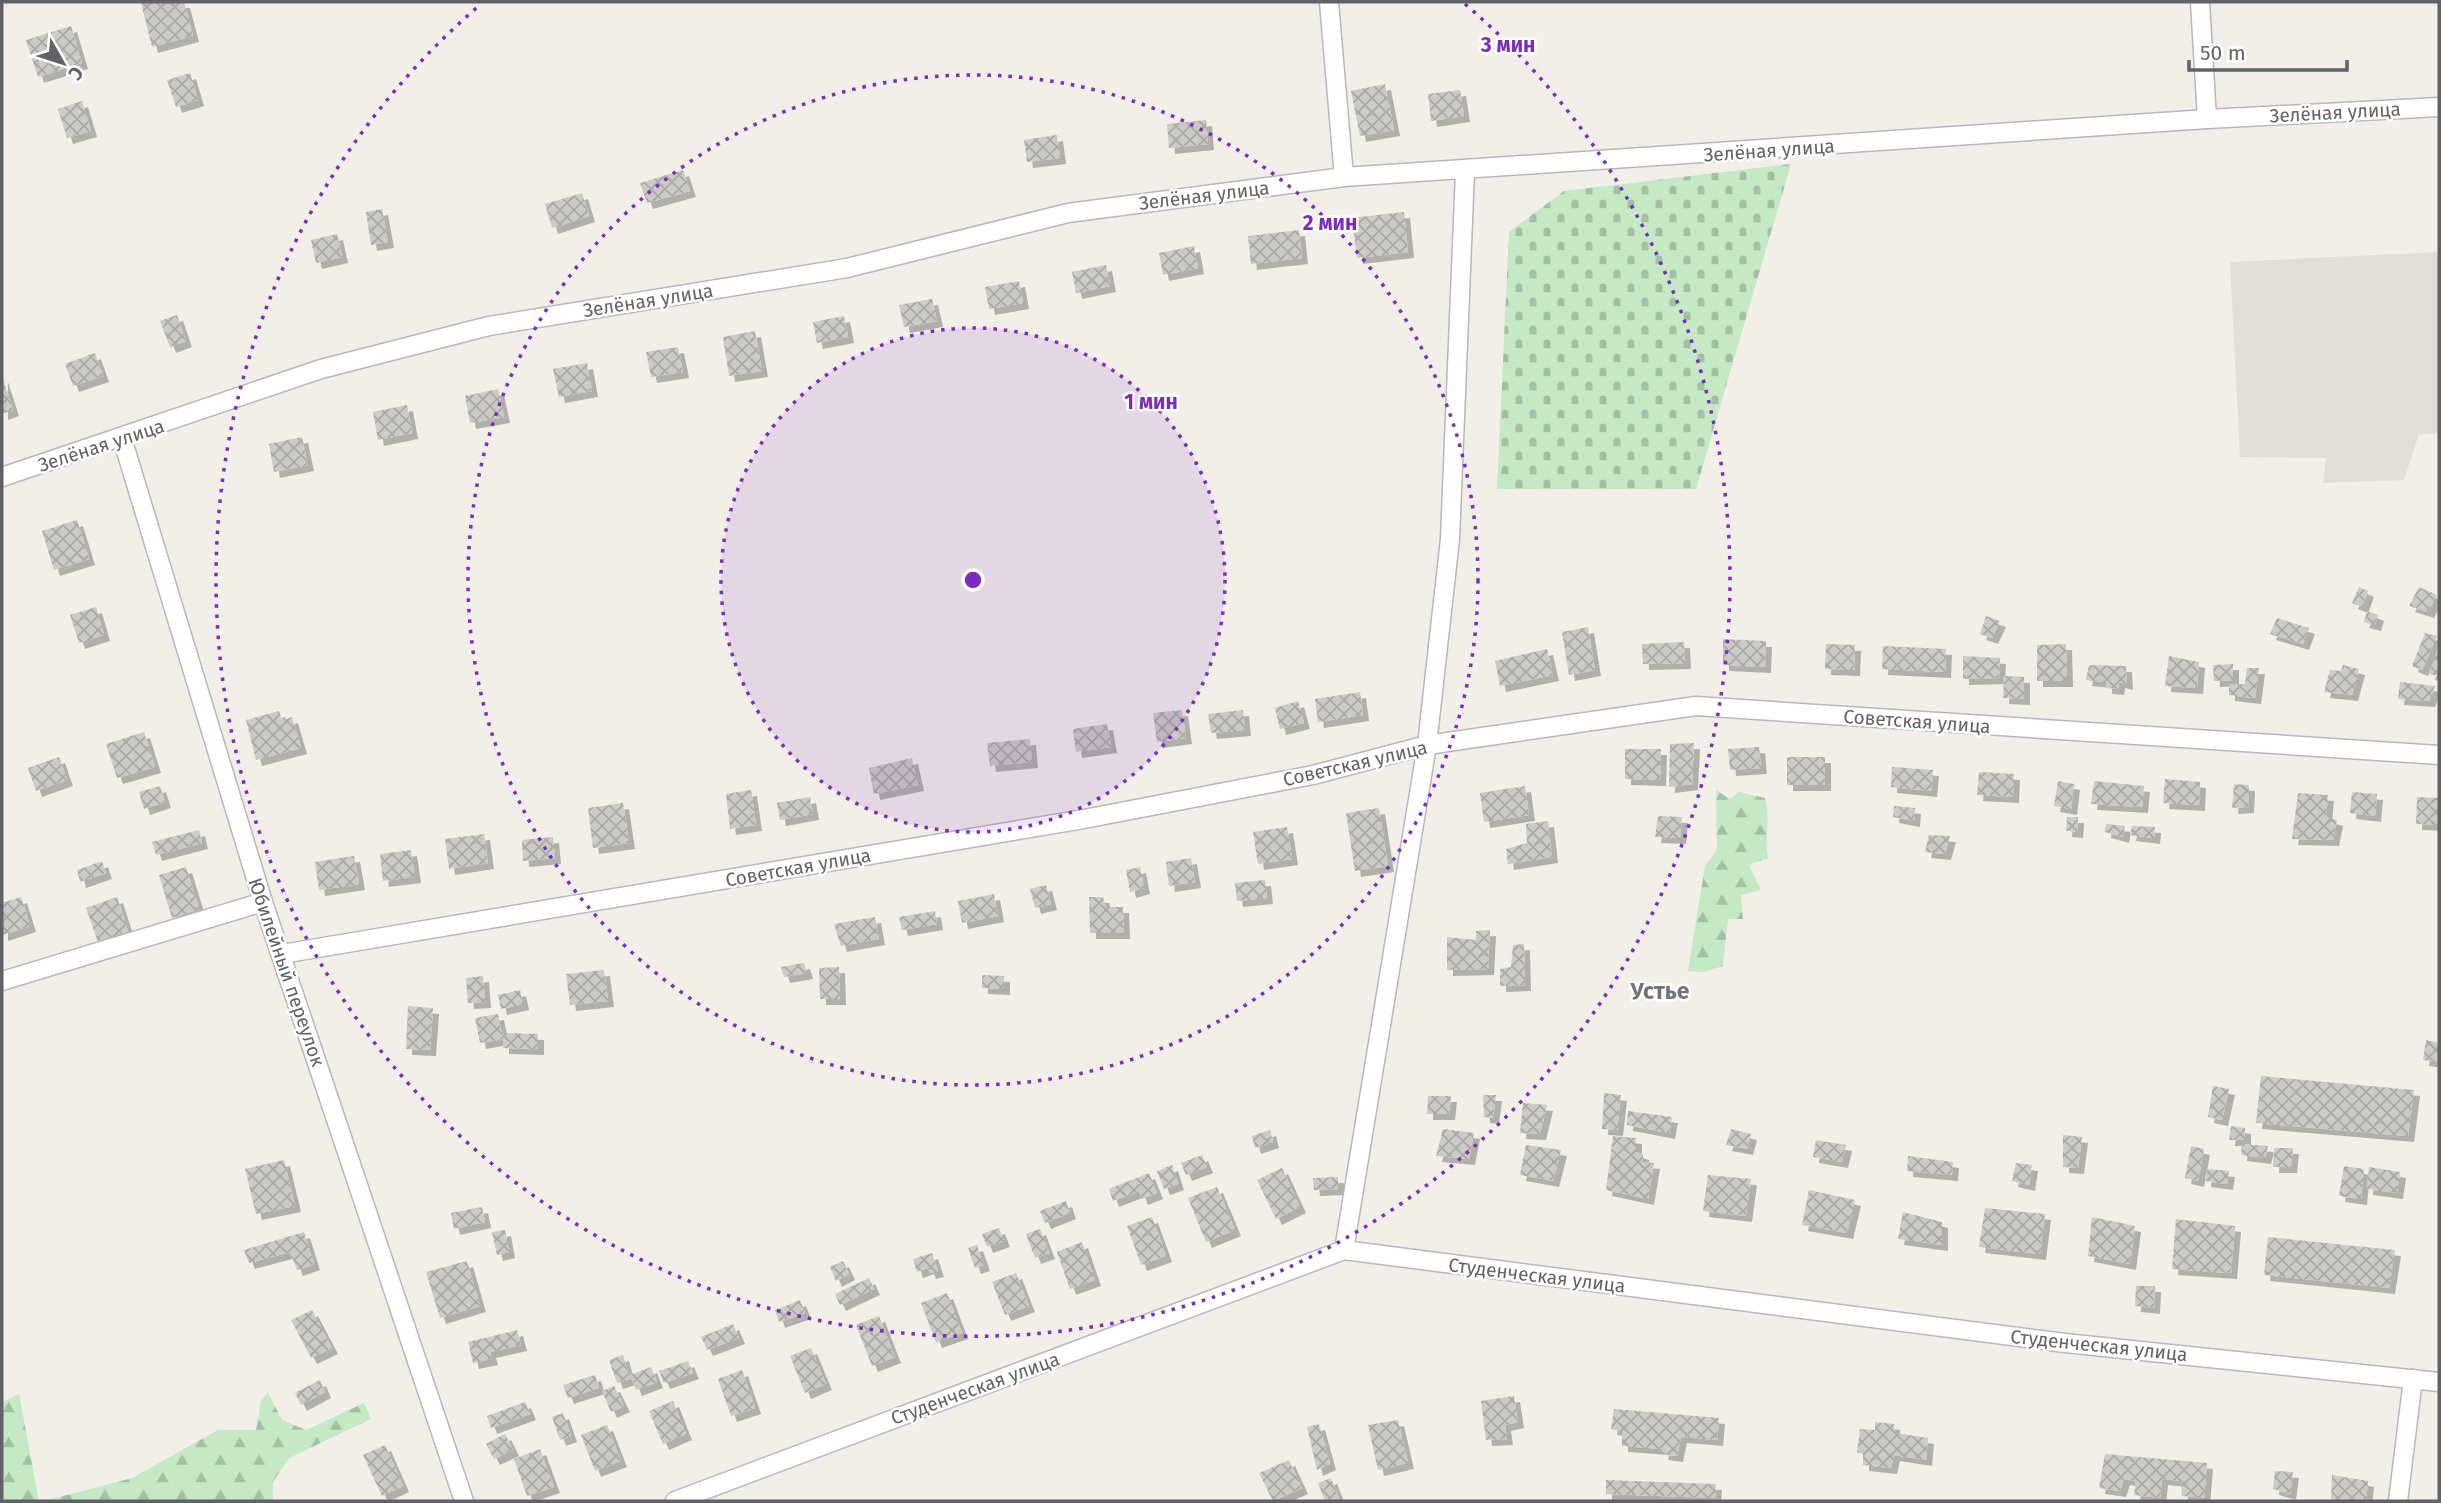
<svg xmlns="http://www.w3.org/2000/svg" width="2441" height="1503" font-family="'Fira Sans',sans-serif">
	<defs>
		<pattern id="forest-firs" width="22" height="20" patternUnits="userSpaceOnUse" patternTransform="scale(1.75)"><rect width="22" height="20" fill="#c5e8c5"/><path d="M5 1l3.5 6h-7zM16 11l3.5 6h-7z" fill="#a3c0a4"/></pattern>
		<pattern id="cemetery-stones" width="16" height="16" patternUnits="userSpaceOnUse" patternTransform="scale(1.75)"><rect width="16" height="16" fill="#c5e8c5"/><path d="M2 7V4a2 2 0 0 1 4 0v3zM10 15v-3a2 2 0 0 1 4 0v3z" fill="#a3c0a4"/></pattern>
		<pattern id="building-cross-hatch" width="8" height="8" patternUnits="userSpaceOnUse" patternTransform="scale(1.75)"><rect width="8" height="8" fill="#cccac5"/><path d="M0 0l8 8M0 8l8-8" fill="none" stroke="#a9a8a4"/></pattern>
		<filter id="shadow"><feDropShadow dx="6" dy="6" stdDeviation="0" flood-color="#0004"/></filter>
	</defs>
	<rect width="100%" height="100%" fill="#f1efe8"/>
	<polygon fill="#e1ded6" points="2439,252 2439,434 2419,434 2404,480 2323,483 2326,458 2240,457 2230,262"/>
	<g fill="url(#forest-firs)">
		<path d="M 1716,790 L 1730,799 L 1739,792 L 1765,798 C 1771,819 1764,837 1768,858 L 1749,865 L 1761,890 L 1741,895 L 1743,919 L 1728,919 L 1723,966 L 1704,972 L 1688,971 L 1705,866 L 1717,850 Z"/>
		<polygon points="268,1392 282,1420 306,1430 364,1403 371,1419 289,1458 273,1482 273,1501 44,1501 132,1478 218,1430 256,1430 261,1401"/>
		<polygon points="19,1394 39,1501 2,1501 2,1402"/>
	</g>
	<polygon fill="url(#cemetery-stones)" points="1791,164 1696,489 1497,489 1509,232 1564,191"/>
	<g fill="url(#building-cross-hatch)" filter="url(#shadow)">
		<polygon points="184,2 193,36 152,47 141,3"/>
		<polygon points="71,26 82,63 38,77 26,40"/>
		<polygon points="190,73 198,100 176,107 167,80"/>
		<polygon points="1385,84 1394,130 1360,136 1351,91"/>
		<polygon points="1460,90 1464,116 1431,121 1428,94"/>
		<polygon points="82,101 91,131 67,138 58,109"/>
		<polygon points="1206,120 1208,144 1169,148 1167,124"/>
		<polygon points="1057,135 1060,158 1027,162 1024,140"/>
		<polygon points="683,170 690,191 647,203 640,183"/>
		<polygon points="582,193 589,216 552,228 545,204"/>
		<polygon points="382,209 388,242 371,245 366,212"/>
		<polygon points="1404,212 1408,252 1357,258 1352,218"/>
		<polygon points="1299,230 1302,258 1251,264 1248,236"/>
		<polygon points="337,234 342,257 316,263 311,240"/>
		<polygon points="1194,246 1198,268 1163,275 1159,253"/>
		<polygon points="1106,265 1110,286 1076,293 1072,272"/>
		<polygon points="1019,281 1023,303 989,309 985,287"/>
		<polygon points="932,299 937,321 904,327 899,305"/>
		<polygon points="177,315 186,341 170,347 160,321"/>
		<polygon points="844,316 848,337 817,343 813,322"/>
		<polygon points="755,331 762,371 729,376 723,337"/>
		<polygon points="678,347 683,372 651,377 646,352"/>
		<polygon points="95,353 103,376 73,386 65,364"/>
		<polygon points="587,363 592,391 559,397 553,369"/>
		<polygon points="2,376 13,410 2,414"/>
		<polygon points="498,389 504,417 470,423 465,396"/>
		<polygon points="407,405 412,433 378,440 373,412"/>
		<polygon points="302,437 308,465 274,472 269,444"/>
		<polygon points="77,520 89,559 54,570 42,531"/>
		<polygon points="2359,587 2368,591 2362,607 2352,603"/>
		<polygon points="2419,587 2437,595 2428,612 2409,606"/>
		<polygon points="96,607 104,635 79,643 70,615"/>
		<polygon points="2368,611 2378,615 2375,625 2363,622"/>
		<polygon points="1986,616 2000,621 1992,638 1980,634"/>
		<polygon points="2277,618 2309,628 2303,644 2270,634"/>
		<polygon points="1588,627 1595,670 1569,675 1562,632"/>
		<polygon points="2425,633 2437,636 2422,670 2412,666"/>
		<polygon points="1723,639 1766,641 1765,667 1723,665"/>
		<polygon points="1684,642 1685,663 1643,664 1642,644"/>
		<polygon points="1826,644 1855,645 1854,670 1825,669"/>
		<polygon points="2066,644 2067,681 2037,681 2037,645"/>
		<polygon points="1883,646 1946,649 1945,672 1882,669"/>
		<polygon points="2439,646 2439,676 2429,674"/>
		<polygon points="1547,649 1553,675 1500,686 1495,661"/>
		<polygon points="1963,656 2000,658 1999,678 1963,679"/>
		<polygon points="2169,656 2199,662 2197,688 2165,686"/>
		<polygon points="2233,664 2233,680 2214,681 2213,665"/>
		<polygon points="2089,665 2126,666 2127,684 2119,682 2118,689 2106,688 2106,682 2086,680"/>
		<polygon points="2343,665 2359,669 2352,695 2324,692 2330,670 2341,671"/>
		<polygon points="2247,668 2259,668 2255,698 2229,695 2229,685 2245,684"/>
		<polygon points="2004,676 2024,677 2024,699 2003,698"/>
		<polygon points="2400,682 2435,686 2429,701 2398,699"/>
		<polygon points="1360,692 1363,715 1318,722 1315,699"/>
		<polygon points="1298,701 1304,723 1280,729 1275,708"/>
		<polygon points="1182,710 1186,738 1157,742 1153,713"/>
		<polygon points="1243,710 1245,730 1211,733 1208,714"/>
		<polygon points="279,711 282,720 292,717 301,748 256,760 246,720"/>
		<polygon points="1107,724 1111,747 1076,752 1073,729"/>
		<polygon points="144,732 155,767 117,778 106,744"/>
		<polygon points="1030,739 1032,762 990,766 987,743"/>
		<polygon points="1694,743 1692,784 1669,787 1670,744"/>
		<polygon points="1759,747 1761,768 1730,770 1728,749"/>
		<polygon points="1625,749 1661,749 1660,780 1625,779"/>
		<polygon points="59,757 67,780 36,791 28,768"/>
		<rect x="1787" y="757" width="38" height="28"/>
		<polygon points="912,758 918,785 874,794 869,768"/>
		<polygon points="1892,767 1933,770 1931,791 1891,787"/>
		<polygon points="1979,772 2014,774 2013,797 1977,795"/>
		<polygon points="2165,779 2200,782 2199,805 2163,803"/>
		<polygon points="2058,781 2074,784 2071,809 2054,806"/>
		<polygon points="2094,781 2144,786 2142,807 2091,804"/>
		<polygon points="2234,784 2249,785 2248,807 2232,808"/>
		<polygon points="160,786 165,802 144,809 139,792"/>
		<polygon points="1525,786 1529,815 1484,822 1480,793"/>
		<polygon points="751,790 756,825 730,829 726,794"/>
		<polygon points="2352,792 2377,794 2375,816 2350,813"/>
		<polygon points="2298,793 2328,795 2326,817 2337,820 2333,840 2292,839"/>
		<polygon points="810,797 813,814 780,820 777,803"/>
		<polygon points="2417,797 2439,798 2439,825 2416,824"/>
		<polygon points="623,803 629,843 593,848 588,808"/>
		<polygon points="1894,806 1915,808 1914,821 1893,817"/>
		<polygon points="1379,808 1388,866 1355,871 1346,813"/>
		<polygon points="1658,816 1682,817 1680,838 1655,837"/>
		<polygon points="2067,817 2078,817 2077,832 2066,831"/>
		<polygon points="1548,821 1552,857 1508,864 1506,849 1527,843 1526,824"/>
		<polygon points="2106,824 2125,826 2123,837 2105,832"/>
		<polygon points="2132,826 2155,827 2154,838 2130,835"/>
		<polygon points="1287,827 1292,859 1258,864 1253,832"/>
		<polygon points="199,830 202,843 156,855 152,842"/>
		<polygon points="484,834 488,863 449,869 445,839"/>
		<polygon points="1929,835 1950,836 1945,854 1925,852"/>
		<polygon points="553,837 555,858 523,861 522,840"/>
		<polygon points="411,850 415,877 383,881 380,854"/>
		<polygon points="354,856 359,884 319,890 315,862"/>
		<polygon points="1191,858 1195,882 1169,886 1166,862"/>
		<polygon points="102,861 106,873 80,882 77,870"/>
		<polygon points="186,867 199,909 172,918 159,875"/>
		<polygon points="1140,867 1144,888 1130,892 1126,870"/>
		<polygon points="1265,880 1267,898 1237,901 1235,883"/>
		<polygon points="1046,885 1051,904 1035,908 1030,889"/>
		<polygon points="994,894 998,916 962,923 958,901"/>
		<polygon points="21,897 30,926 2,935 2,903"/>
		<polygon points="117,897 128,931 98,942 86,908"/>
		<polygon points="1089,897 1103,897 1106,907 1123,907 1124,933 1090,933"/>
		<polygon points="935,911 937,924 902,930 899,917"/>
		<polygon points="875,917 879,939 841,946 834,924"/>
		<polygon points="1490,930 1488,969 1447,970 1447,937 1476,940 1476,931"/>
		<polygon points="1524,944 1525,985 1500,986 1500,969 1511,967 1513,945"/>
		<polygon points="804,963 807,973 784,977 781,967"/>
		<polygon points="839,967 840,999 820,999 819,968"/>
		<polygon points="604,970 608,1001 570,1005 566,974"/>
		<polygon points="982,975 1004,976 1004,989 982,988"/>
		<polygon points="483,976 485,1002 468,1003 466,978"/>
		<polygon points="520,990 523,1004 501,1009 498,995"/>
		<polygon points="408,1006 433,1008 430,1050 406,1049"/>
		<polygon points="498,1014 503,1039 503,1033 538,1034 538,1049 503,1048 503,1039 480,1043 475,1018"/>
		<polygon points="2426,1040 2439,1043 2438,1062 2423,1060"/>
		<polygon points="2261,1076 2414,1090 2408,1136 2256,1123"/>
		<polygon points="2213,1086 2229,1089 2222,1120 2208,1117"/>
		<polygon points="1604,1093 1621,1095 1617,1130 1602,1129"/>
		<polygon points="1483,1095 1496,1095 1493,1118 1484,1117"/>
		<polygon points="1428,1096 1451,1096 1449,1114 1427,1114"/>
		<polygon points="1523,1103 1547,1105 1540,1134 1520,1133"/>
		<polygon points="1628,1111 1672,1117 1669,1133 1627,1125"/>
		<polygon points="2231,1126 2245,1128 2245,1140 2229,1140"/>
		<polygon points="1443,1129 1474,1133 1469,1159 1436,1156"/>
		<polygon points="1731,1129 1751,1134 1747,1149 1726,1145"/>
		<polygon points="1270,1130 1273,1142 1255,1148 1252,1136"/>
		<polygon points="2063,1135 2082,1137 2078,1168 2063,1167"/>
		<polygon points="1613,1136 1636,1138 1636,1152 1643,1154 1643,1162 1654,1163 1648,1199 1606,1190"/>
		<polygon points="1816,1140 1846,1145 1842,1162 1813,1157"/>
		<polygon points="2242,1144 2268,1146 2265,1158 2241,1155"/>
		<polygon points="1526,1145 1561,1150 1553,1181 1520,1175"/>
		<polygon points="2191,1146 2204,1149 2198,1181 2185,1178"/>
		<polygon points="2274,1148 2293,1148 2291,1167 2273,1167"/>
		<polygon points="1202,1155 1207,1167 1186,1175 1181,1163"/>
		<polygon points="1908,1156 1953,1162 1952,1175 1907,1171"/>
		<polygon points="284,1160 295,1206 256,1214 245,1169"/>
		<polygon points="2016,1163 2032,1165 2029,1185 2012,1181"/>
		<polygon points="1172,1165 1178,1184 1164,1189 1157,1171"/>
		<polygon points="2344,1166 2364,1169 2361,1199 2339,1196"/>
		<polygon points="2369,1167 2400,1172 2397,1193 2367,1189"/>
		<polygon points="1282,1168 1300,1207 1276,1219 1257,1180"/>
		<polygon points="2207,1169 2229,1171 2227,1184 2205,1181"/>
		<polygon points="1149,1173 1157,1193 1142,1199 1139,1191 1113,1201 1109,1189"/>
		<polygon points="1708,1175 1751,1179 1746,1216 1703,1211"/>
		<polygon points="1338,1177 1338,1189 1314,1190 1313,1178"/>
		<polygon points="1217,1187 1235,1230 1206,1242 1188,1198"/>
		<polygon points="1809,1190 1855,1200 1847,1233 1802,1225"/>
		<polygon points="1066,1201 1070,1213 1045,1223 1040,1211"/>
		<polygon points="482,1207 485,1222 454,1229 451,1213"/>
		<polygon points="1985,1208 2045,1214 2040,1254 1979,1247"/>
		<polygon points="1903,1212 1942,1222 1942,1245 1898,1239"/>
		<polygon points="1152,1217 1166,1256 1141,1265 1127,1226"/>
		<polygon points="2092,1217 2135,1226 2130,1264 2088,1256"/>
		<polygon points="2176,1219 2235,1226 2231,1273 2172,1269"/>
		<polygon points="999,1228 1004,1241 987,1247 982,1234"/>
		<polygon points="1040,1229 1049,1253 1035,1258 1026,1234"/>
		<polygon points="505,1230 509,1252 497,1255 492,1232"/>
		<polygon points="304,1232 314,1264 297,1270 290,1252 249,1263 244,1250"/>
		<polygon points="2268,1237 2395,1250 2389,1288 2264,1275"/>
		<polygon points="1082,1242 1095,1280 1070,1289 1057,1252"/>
		<polygon points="977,1245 984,1265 975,1268 968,1248"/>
		<polygon points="932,1253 938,1271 930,1273 928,1268 917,1272 913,1259"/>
		<polygon points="467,1261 480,1306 440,1318 426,1272"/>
		<polygon points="843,1261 849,1274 836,1281 830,1267"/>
		<polygon points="1016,1273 1029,1306 1005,1315 992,1282"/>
		<polygon points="869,1278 874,1289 840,1305 835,1294"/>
		<polygon points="2136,1286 2155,1286 2154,1308 2135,1306"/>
		<polygon points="947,1293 962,1333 936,1342 921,1303"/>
		<polygon points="800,1300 805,1313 779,1322 775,1310"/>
		<polygon points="312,1310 332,1348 311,1358 291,1320"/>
		<polygon points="879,1316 895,1357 872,1366 856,1325"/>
		<polygon points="733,1324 739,1338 707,1350 701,1337"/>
		<polygon points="517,1330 521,1345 490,1352 492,1359 473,1363 468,1342"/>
		<polygon points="811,1348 826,1384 805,1393 790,1356"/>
		<polygon points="623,1355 630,1379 617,1383 609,1360"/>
		<polygon points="688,1361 693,1373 664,1383 659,1371"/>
		<polygon points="651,1367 657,1382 636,1390 630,1375"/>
		<polygon points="742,1370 755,1408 731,1416 718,1379"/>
		<polygon points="595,1375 599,1388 568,1398 563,1385"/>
		<polygon points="320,1380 325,1392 301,1405 295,1393"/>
		<polygon points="614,1386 624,1406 611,1412 602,1391"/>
		<polygon points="1514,1396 1518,1422 1505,1425 1507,1439 1486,1440 1481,1401"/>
		<polygon points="673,1401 686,1434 663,1444 649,1411"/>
		<polygon points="525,1402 530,1414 491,1428 487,1416"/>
		<polygon points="1614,1409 1719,1418 1717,1440 1681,1437 1677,1456 1662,1454 1663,1449 1622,1446 1622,1431 1611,1429"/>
		<polygon points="563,1413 571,1436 560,1440 552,1417"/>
		<polygon points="1398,1420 1408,1463 1378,1470 1368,1425"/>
		<polygon points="1875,1422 1894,1424 1895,1433 1928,1438 1926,1460 1894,1455 1891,1468 1863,1465 1863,1454 1857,1452 1860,1429 1875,1430"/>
		<polygon points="1319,1424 1330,1464 1317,1470 1307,1427"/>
		<polygon points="607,1425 621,1461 595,1471 581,1435"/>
		<polygon points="505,1434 513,1450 494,1459 486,1444"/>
		<polygon points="385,1445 403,1486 382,1496 363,1455"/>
		<polygon points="540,1449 554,1487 527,1496 514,1459"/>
		<polygon points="2105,1454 2207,1463 2204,1498 2182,1496 2181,1481 2162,1479 2160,1498 2134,1495 2136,1481 2124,1479 2120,1491 2099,1488"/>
		<polygon points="1289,1460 1302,1488 1273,1501 1259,1473"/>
		<polygon points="2275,1471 2293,1472 2290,1494 2273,1489"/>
		<polygon points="2332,1475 2368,1481 2366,1501 2331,1501"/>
		<polygon points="1331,1478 1339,1498 1325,1501 1318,1483"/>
		<polygon points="1606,1480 1716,1484 1715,1498 1606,1494"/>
	</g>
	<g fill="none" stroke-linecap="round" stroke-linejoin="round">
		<defs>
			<g id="minor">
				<polyline points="1329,2 1344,177"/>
				<polyline points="2200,2 2207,119"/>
				<polyline points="122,438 263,902 464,1501"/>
				<polyline points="2,477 321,369 489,326 847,268 1068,213 1344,177 2207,119 2439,107"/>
				<polyline points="282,954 1084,819 1313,775 1427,745 1696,706 2439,755"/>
				<polyline points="2,981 263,902"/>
				<polyline points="1344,1250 1427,745 1450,539 1465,171"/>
				<polyline points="675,1501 1344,1250 2065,1343 2439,1382"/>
				<polyline points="2398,1501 2413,1379"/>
			</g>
		</defs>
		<use href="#minor" stroke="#b5b8bc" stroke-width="21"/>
		<use href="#minor" stroke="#fff" stroke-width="18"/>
	</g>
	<circle cx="973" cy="580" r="252" fill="#7b2cbf" fill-opacity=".12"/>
	<g fill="none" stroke="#7b2cbf" stroke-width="3.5" stroke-dasharray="3.5 7">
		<circle cx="973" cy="580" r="252"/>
		<circle cx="973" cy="580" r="505"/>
		<path d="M1465 4A757 757 0 1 1 481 4"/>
	</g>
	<g text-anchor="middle" stroke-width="5" stroke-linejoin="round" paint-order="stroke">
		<g font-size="19" fill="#5f6368" stroke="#fff">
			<text transform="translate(2335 112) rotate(-3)" y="7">Зелёная улица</text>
			<text transform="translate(1769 150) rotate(-4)" y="7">Зелёная улица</text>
			<text transform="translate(1204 195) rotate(-7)" y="7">Зелёная улица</text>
			<text transform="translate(648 300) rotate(-9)" y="7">Зелёная улица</text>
			<text transform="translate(101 445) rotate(-18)" y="7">Зелёная улица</text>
			<text transform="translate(1917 721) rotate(4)" y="7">Советская улица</text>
			<text transform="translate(1355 763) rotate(-13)" y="7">Советская улица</text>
			<text transform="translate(798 867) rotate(-10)" y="7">Советская улица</text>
			<text transform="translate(287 972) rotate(71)" y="7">Юбилейный переулок</text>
			<text transform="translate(1537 1275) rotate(7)" y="7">Студенческая улица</text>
			<text transform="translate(2099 1345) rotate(6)" y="7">Студенческая улица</text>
			<text transform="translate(975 1388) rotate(-20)" y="7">Студенческая улица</text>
		</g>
		<g font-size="23" font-weight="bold" fill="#70757a" stroke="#fff">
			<text x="1660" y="999">Устье</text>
		</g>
	</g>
	<circle cx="973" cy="580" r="10" fill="#7b2cbf" stroke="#fff" stroke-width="3.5"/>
	<g font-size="21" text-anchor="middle" font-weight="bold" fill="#7b2cbf" stroke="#fff" stroke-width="5" stroke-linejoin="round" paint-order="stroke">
		<text x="1508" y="52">3 мин</text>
		<text x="1330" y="230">2 мин</text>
		<text x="1151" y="409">1 мин</text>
	</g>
	<rect width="2441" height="1503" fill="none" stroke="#5f6368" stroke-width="7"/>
	<g transform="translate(63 63) rotate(129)" stroke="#ffffff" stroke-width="5" paint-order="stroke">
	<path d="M0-5L12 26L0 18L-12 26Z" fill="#5f6368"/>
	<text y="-10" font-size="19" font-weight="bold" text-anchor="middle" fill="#5f6368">С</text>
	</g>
	<path d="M2189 60v10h158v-10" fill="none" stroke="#5f6368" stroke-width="3.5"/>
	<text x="2200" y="60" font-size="21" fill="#5f6368" stroke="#ffffff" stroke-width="5" paint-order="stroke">50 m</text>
</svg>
